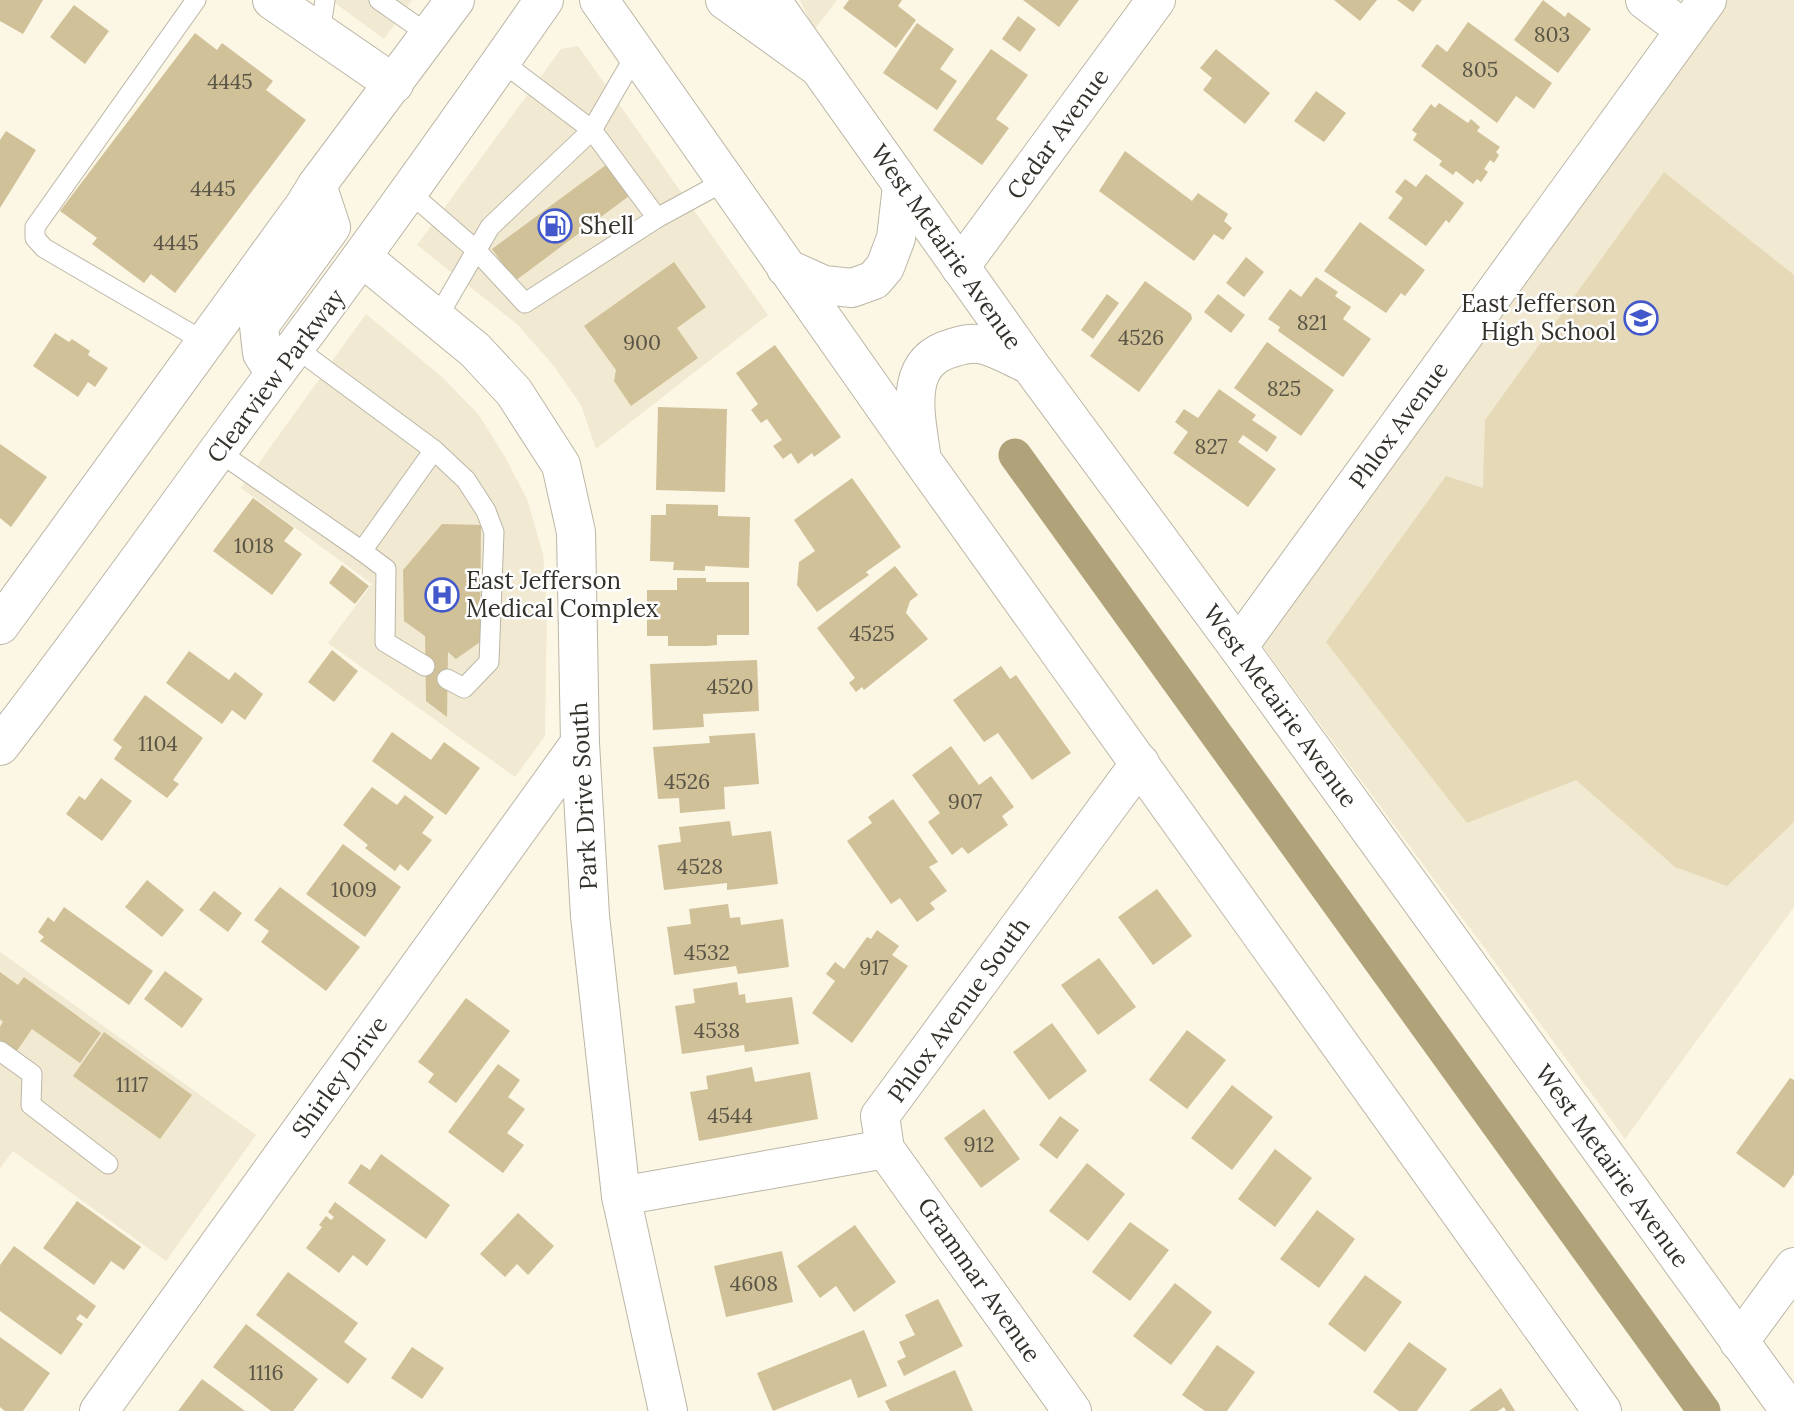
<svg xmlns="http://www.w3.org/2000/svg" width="1794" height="1411" font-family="Lora,serif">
	<rect width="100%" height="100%" fill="#fcf6e5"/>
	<g fill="#f1e9d1">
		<polygon points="331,0 412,0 384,39"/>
		<polygon points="800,0 837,0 814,30"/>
		<polygon points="1720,0 1794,0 1794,907 1625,1139 1255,636"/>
		<polygon points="578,46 768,315 596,449 581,405 553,365 517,324 417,245 561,49"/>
		<polygon points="366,314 442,377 478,414 504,455 527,499 543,554 547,607 545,736 515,777 328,643 372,584 241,488"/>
		<polygon points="0,952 256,1135 166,1261 13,1151 0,1168"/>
	</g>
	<polygon fill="#e5d9b8" points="1664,172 1794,275 1794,822 1727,886 1675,867 1576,780 1467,823 1326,642 1446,476 1483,488 1485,420"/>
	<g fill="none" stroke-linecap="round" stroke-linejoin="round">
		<polyline stroke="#b0a279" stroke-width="33" points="1015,455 1704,1411"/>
	</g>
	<g fill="#d0c198">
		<polygon points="0,0 43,0 23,34 0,21"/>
		<polygon points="849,0 902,0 898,6 916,20 896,48 843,8"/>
		<polygon points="1023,0 1079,0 1059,27"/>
		<polygon points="1334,0 1377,0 1360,21"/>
		<polygon points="1397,0 1422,0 1413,12"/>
		<polygon points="1543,0 1565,17 1568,12 1591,29 1558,73 1514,40"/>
		<polygon points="74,5 109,31 85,64 50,37"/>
		<polygon points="1018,16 1036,29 1020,52 1002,39"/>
		<polygon points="1468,22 1552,83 1534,109 1516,96 1497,123 1421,66 1437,44 1447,52"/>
		<polygon points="917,23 954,49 940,69 957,81 937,110 883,73"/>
		<polygon points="195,33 217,50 222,43 273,81 266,90 306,120 175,293 151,274 144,283 92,244 97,238 60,211"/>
		<polygon points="991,49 1028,75 996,119 1009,128 982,165 933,130"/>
		<polygon points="1216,49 1270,93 1245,124 1203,90 1212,78 1200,68"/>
		<polygon points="1316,91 1346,113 1324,142 1294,121"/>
		<polygon points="1439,103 1468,123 1471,119 1480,127 1477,131 1500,147 1496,152 1499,155 1494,163 1490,160 1484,169 1488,172 1481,182 1477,179 1473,184 1456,171 1453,175 1439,165 1442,161 1413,140 1417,134 1412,130 1431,104 1435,108"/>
		<polygon points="6,131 36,150 0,208 0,140"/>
		<polygon points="1125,151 1192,201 1198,193 1228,214 1224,221 1232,228 1223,240 1214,234 1194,261 1099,191"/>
		<polygon points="606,165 629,196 515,281 492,249"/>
		<polygon points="1426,174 1464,203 1449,223 1446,220 1426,246 1388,218 1403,198 1395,192 1405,179 1416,187"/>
		<polygon points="1360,222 1425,270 1405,296 1401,293 1386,313 1324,271"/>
		<polygon points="1246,257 1264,272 1244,297 1226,283"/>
		<polygon points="674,262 706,307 677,328 698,358 631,406 614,381 616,370 584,326"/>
		<polygon points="1316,277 1338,292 1335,296 1351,307 1343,319 1371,339 1343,377 1278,331 1280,327 1268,319 1290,289 1301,297"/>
		<polygon points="1145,281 1191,314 1192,319 1139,392 1090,356"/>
		<polygon points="1107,294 1119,303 1093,339 1081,330"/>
		<polygon points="1218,294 1245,315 1231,333 1204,312"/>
		<polygon points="55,333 69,342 72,339 90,351 88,355 108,368 95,387 88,382 78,397 33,366"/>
		<polygon points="1267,342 1334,390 1301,436 1234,388"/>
		<polygon points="775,345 841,437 814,457 812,453 798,464 791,453 783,459 773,446 782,440 767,419 761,423 751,410 758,404 736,373"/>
		<polygon points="1219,389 1256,415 1252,420 1277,437 1267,452 1243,435 1238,442 1276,469 1248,507 1173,453 1188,432 1175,422 1184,409 1198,418"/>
		<polygon points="658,407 727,409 725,492 656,490"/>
		<polygon points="0,444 47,477 11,527 0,518"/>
		<polygon points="852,478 901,547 866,572 869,575 817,612 797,585 799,562 815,551 794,520"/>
		<polygon points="253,498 294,528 284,541 302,554 272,595 213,551"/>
		<polygon points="666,504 718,505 718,516 750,517 749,568 705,566 705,571 673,570 674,562 650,561 651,515 666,515"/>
		<polygon points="442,524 481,525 480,642 456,659 448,652 447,717 426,701 425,636 404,621 403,570"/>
		<polygon points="342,565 369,586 355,604 329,583"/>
		<polygon points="895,566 918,595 910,601 906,613 928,639 864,690 862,687 856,692 849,683 855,678 817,628"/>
		<polygon points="677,578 706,578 706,582 749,582 749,635 717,635 717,645 707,646 668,646 668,636 647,636 647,590 677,590"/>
		<polygon points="332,650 358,671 334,702 308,682"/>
		<polygon points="189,651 229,680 235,672 263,694 245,720 232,710 222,724 166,683"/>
		<polygon points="757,660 759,711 703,714 704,727 653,730 650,664"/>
		<polygon points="1001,666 1010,679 1016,675 1071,753 1032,780 998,733 984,742 953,700"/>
		<polygon points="145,695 203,738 173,780 179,784 167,798 114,759 122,747 113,740"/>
		<polygon points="392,732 431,760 444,742 480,768 446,815 372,761"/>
		<polygon points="755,733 759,784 724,787 725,809 680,813 679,798 658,799 653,747 710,743 709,736"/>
		<polygon points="951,746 979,785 991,776 1014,807 1002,816 1008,825 968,854 962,847 952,855 928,822 940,813 912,775"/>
		<polygon points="101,778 132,801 102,841 66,814 79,796 85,800"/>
		<polygon points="372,787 397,805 405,795 434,817 422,833 432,840 408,871 400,864 395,871 365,848 368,845 343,825"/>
		<polygon points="893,799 938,862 929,867 947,891 930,903 935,909 917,922 900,898 891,904 847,841 872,823 868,817"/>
		<polygon points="730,821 732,836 771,831 778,884 727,890 727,883 664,890 658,845 681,842 679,827"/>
		<polygon points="343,844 401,887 365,937 306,894"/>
		<polygon points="147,880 184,910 162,937 125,907"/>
		<polygon points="280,887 360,947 326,991 261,942 269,931 254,920"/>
		<polygon points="1157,889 1192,936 1153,965 1118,917"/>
		<polygon points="214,891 242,913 228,932 199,910"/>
		<polygon points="728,904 730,918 740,917 741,925 783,919 789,967 738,974 736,966 674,975 667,927 691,924 689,909"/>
		<polygon points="64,907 153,971 129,1005 40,941 44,937 38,932 48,917 54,922"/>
		<polygon points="877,930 899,946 892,955 908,966 852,1043 812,1013 835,981 826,974 835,962 844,969 867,937 871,939"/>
		<polygon points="1099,958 1136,1007 1098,1035 1061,985"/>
		<polygon points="165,971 203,999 182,1028 144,999"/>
		<polygon points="0,972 18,985 24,977 101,1033 80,1063 32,1029 14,1055 0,1045 0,1027 3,1022 0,1019"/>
		<polygon points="737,982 739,995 745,994 746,1003 792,997 799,1044 745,1052 744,1045 682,1054 675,1006 695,1003 693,989"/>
		<polygon points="466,998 510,1031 456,1103 428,1082 434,1074 418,1062"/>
		<polygon points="1052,1023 1087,1071 1049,1100 1013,1052"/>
		<polygon points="1187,1030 1226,1060 1187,1109 1149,1080"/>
		<polygon points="104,1032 192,1095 160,1139 73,1076"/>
		<polygon points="498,1064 520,1080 508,1097 525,1109 507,1133 524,1145 503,1173 448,1132"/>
		<polygon points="752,1067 755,1082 810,1072 818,1119 699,1141 690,1092 708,1089 706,1076"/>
		<polygon points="1790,1078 1794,1080 1794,1174 1784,1188 1736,1153"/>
		<polygon points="1232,1085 1273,1117 1232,1170 1191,1138"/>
		<polygon points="984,1109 1020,1159 981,1188 944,1138"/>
		<polygon points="1060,1116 1079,1130 1057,1159 1039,1145"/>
		<polygon points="1275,1149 1312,1178 1275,1227 1238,1199"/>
		<polygon points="381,1154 450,1205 426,1239 348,1183 361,1164 370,1170"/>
		<polygon points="1087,1163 1125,1194 1088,1241 1049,1211"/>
		<polygon points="77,1201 141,1247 124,1270 111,1261 94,1285 43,1248"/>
		<polygon points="335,1202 386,1240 367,1266 353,1255 339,1273 306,1248 322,1227 319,1225 326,1216 331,1220 334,1217 328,1212"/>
		<polygon points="1317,1210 1355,1239 1319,1288 1280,1259"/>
		<polygon points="518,1213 554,1246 528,1275 517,1264 505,1277 480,1254"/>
		<polygon points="1130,1222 1169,1250 1130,1301 1092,1272"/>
		<polygon points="855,1225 896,1282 854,1312 836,1286 820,1298 797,1266"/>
		<polygon points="14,1246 96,1306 87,1319 80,1314 76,1319 83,1324 61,1355 0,1311 0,1265"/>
		<polygon points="782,1251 793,1302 726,1317 714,1266"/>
		<polygon points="288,1272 358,1323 344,1342 367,1359 348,1384 256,1315"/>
		<polygon points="1365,1275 1402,1302 1365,1352 1328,1324"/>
		<polygon points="1175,1283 1212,1312 1171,1365 1133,1336"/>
		<polygon points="938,1299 963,1346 904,1376 897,1361 906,1357 899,1342 915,1335 905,1315"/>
		<polygon points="246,1324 318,1379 293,1411 271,1411 213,1367"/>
		<polygon points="864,1330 887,1386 858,1398 851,1379 773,1411 757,1373"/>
		<polygon points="0,1337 50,1373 23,1411 5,1411 0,1407"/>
		<polygon points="1409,1342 1447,1369 1417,1411 1399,1411 1373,1392"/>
		<polygon points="1217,1345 1255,1372 1227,1411 1205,1411 1182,1395"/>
		<polygon points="412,1347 444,1368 422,1399 391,1378"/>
		<polygon points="955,1370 973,1411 890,1411 885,1401"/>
		<polygon points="202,1379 245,1411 178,1411"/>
		<polygon points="1501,1388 1515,1411 1506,1411 1504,1407 1498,1411 1469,1411"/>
	</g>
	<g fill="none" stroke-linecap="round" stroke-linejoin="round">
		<defs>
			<g id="lane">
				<polyline points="196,0 35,227 35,238 44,248 205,342"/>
				<polyline points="379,0 429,35"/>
				<polyline points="320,33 325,0"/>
				<polyline points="501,61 592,130 657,218 725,181"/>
				<polyline points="409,192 476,250 525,303 657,218"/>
				<polyline points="437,318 490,227 592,130 636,54"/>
				<polyline points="434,450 466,480 486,511 494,532 489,662 464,688 447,679"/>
				<polyline points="219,452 362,551 434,450 296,348"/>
				<polyline points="362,551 386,569 385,642 425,666"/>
				<polyline points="0,1051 32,1074 31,1105 108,1164"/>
			</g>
			<g id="street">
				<polyline points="272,0 394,84"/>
				<polyline points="1645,0 1685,30"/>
				<polyline points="363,258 475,350 514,392 561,465 576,532 580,743 590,916 621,1196 668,1411"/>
				<polyline points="960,267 1156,0"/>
				<polyline points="1238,647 1707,0"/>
				<polyline points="621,1196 885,1149"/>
				<polyline points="1739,1342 1794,1267"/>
				<polyline points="99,1411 580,743"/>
				<polyline points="1072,1411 885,1149 880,1116 1140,763"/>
			</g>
			<g id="secondary">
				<polyline points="599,0 922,460 1602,1411"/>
				<polyline points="771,0 1030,365 1238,647 1790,1411"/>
				<polyline points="786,268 824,285 852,288 874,280 885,267 896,238 902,186"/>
				<path d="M 921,454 C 916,415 902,362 952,348 C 961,345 974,342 984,345 C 999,349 1014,358 1028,364"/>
			</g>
			<g id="highway">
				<polyline points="725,0 818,67"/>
				<polyline points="275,374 262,353 259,326 331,227 317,185"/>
				<polyline points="0,625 304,206 317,185 455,0"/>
				<path d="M 0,746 C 95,624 182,498 274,375 C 367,252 456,126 544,0"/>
			</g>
		</defs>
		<use href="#lane" stroke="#bbb6a6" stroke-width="21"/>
		<use href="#street" stroke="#bbb6a6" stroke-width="40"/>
		<use href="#secondary" stroke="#bbb6a6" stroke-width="40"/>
		<use href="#highway" stroke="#bbb6a6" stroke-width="40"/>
		<use href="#lane" stroke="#fff" stroke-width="19"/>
		<use href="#street" stroke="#fff" stroke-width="38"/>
		<use href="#secondary" stroke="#fff" stroke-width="38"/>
		<use href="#highway" stroke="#fff" stroke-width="38"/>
	</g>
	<defs>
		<symbol id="fuel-ring" viewBox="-11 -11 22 22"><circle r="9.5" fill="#fff" stroke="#4258cb" stroke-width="1.5"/><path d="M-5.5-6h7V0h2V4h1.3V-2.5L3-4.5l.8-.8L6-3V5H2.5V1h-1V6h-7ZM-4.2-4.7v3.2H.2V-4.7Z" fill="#4258cb"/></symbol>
		<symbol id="school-ring" viewBox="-11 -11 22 22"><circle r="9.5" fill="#fff" stroke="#4258cb" stroke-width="1.5"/><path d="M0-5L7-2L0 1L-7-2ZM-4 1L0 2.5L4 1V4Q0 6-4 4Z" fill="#4258cb"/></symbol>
		<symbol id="hospital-ring" viewBox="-11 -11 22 22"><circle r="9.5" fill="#fff" stroke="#4258cb" stroke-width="1.5"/><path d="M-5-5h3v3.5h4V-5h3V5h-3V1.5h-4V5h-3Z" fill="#4258cb"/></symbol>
	</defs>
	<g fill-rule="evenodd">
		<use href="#fuel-ring" x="536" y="207" width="38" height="38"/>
		<use href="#school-ring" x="1622" y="299" width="38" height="38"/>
		<use href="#hospital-ring" x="423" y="576" width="38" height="38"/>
	</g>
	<g text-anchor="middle" stroke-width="5" stroke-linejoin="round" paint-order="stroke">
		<g font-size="21" fill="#5a5546">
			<text x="1552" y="42">803</text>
			<text x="1480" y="77">805</text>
			<text x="230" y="89">4445</text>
			<text x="213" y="196">4445</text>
			<text x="176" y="250">4445</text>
			<text x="1312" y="330">821</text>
			<text x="1141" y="345">4526</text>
			<text x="642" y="350">900</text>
			<text x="1284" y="396">825</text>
			<text x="1211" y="454">827</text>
			<text x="254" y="553">1018</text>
			<text x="872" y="641">4525</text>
			<text x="730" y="694">4520</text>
			<text x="158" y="751">1104</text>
			<text x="687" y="789">4526</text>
			<text x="965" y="809">907</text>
			<text x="700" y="874">4528</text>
			<text x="354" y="897">1009</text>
			<text x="707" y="960">4532</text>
			<text x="874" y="975">917</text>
			<text x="717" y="1038">4538</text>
			<text x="132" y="1092">1117</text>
			<text x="730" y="1123">4544</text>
			<text x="979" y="1152">912</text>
			<text x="754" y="1291">4608</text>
			<text x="266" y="1380">1116</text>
		</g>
		<g font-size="24" fill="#33312a" stroke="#fff">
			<text transform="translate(1058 134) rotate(-54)" y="8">Cedar Avenue</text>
			<text transform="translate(946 247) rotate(55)" y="8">West Metairie Avenue</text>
			<text transform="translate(276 376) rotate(-53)" y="8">Clearview Parkway</text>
			<text transform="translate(1399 425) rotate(-54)" y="8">Phlox Avenue</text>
			<text transform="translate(1280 706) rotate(54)" y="8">West Metairie Avenue</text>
			<text transform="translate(584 796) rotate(-93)" y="8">Park Drive South</text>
			<text transform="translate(959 1010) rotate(-54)" y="8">Phlox Avenue South</text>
			<text transform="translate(340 1077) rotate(-54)" y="8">Shirley Drive</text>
			<text transform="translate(1612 1166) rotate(54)" y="8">West Metairie Avenue</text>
			<text transform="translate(979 1280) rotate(55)" y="8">Grammar Avenue</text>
		</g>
		<g font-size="24" fill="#33312a" stroke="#fff" text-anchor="start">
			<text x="580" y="234">Shell</text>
			<text x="1616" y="312" text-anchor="end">East Jefferson<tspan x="1616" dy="28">High School</tspan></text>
			<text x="466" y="589">East Jefferson<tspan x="466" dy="28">Medical Complex</tspan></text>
		</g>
	</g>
</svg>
